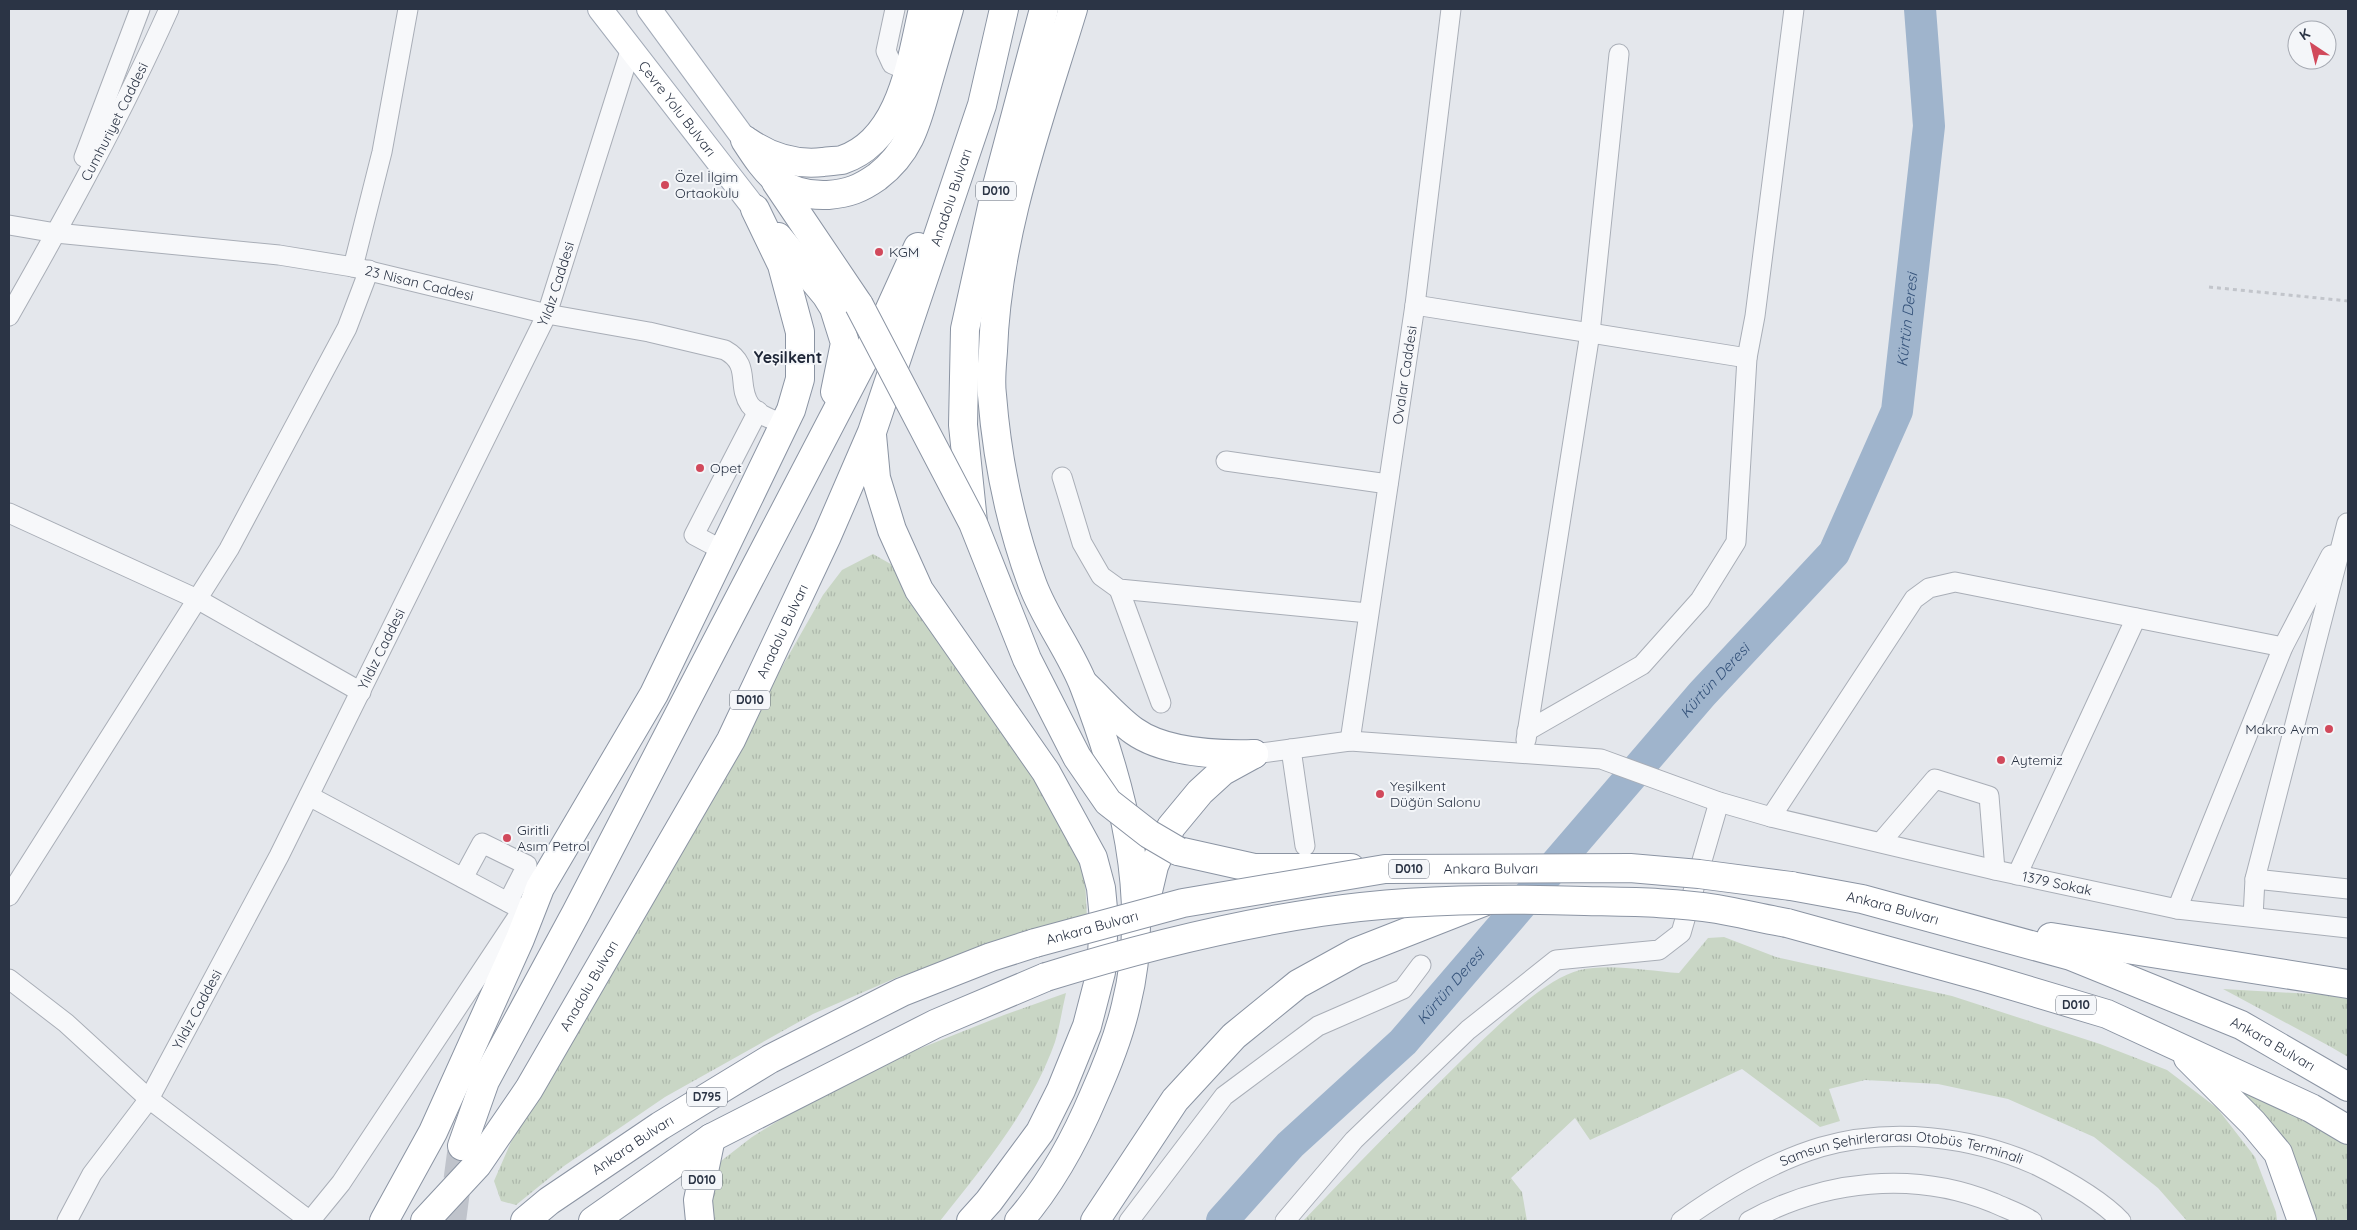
<svg xmlns="http://www.w3.org/2000/svg" width="2357" height="1230" font-family="Quicksand,sans-serif">
	<defs>
		<pattern id="grass-tufts" width="24" height="20" patternUnits="userSpaceOnUse" patternTransform="scale(1.25)"><rect width="24" height="20" fill="#c9d6c5"/><path d="M3 7l-1-3M5 7V3M7 7l1-3M15 17l-1-3M17 17v-4M19 17l1-3" fill="none" stroke="#adb8ab"/></pattern>
	</defs>
	<rect width="100%" height="100%" fill="#e4e7ec"/>
	<g fill="url(#grass-tufts)">
		<polygon points="873,554 896,567 1035,774 1084,858 1087,919 898,977 813,1014 665,1097 564,1166 516,1205 501,1201 494,1181 511,1142 823,595 842,570"/>
		<path d="M 1724,937 L 1776,957 L 1952,996 L 2100,1044 L 2167,1070 L 2217,1108 L 2255,1157 L 2276,1212 L 2277,1221 L 2187,1221 L 2158,1188 L 2094,1137 L 2008,1099 L 1938,1084 L 1865,1080 L 1829,1089 L 1840,1121 L 1820,1127 L 1742,1069 L 1590,1140 L 1575,1118 L 1511,1178 L 1522,1192 L 1527,1221 L 1303,1221 C 1355,1166 1409,1112 1463,1059 C 1491,1032 1543,979 1580,970 C 1608,963 1650,971 1679,973 L 1708,938 Z"/>
		<polygon points="2223,989 2348,996 2348,1057 2331,1047"/>
		<path d="M 1066,993 C 1062,1009 1060,1026 1055,1042 C 1031,1110 984,1165 940,1221 L 714,1221 L 708,1195 L 721,1161 L 752,1137 L 817,1097 L 886,1062 L 1004,1015 Z"/>
		<polygon points="2239,1086 2348,1144 2348,1221 2308,1221 2278,1142"/>
	</g>
	<g fill="none" stroke-linecap="round" stroke-linejoin="round">
		<path stroke="#9fb4cc" stroke-width="32" id="s1" d="M 1222,1221 L 1290,1145 L 1403,1042 L 1702,694 L 1834,553 L 1897,411 L 1929,126 L 1920,9"/>
		<polyline stroke="#bfc3cb" stroke-width="28" stroke-dasharray="28 14" stroke-linecap="butt" points="452,1221 462,1146"/>
		<defs>
			<g id="minor">
				<polyline points="895,9 886,51 892,64 908,71"/>
				<polyline points="84,157 140,9"/>
				<path id="s2" d="M 9,225 L 56,233 L 279,255 L 353,267 L 547,314 L 649,332 L 725,350 C 752,365 736,385 750,405 C 758,415 773,420 785,424"/>
				<polyline points="353,267 382,152 408,9"/>
				<polyline points="1415,305 1747,358"/>
				<path id="s3" d="M 9,316 C 66,216 122,114 169,9"/>
				<polyline points="1226,461 1388,484"/>
				<polyline points="1062,477 1082,543 1101,576 1119,589 1368,613"/>
				<polyline points="9,513 197,599 361,692"/>
				<polyline points="2347,523 2255,879 2348,889"/>
				<polyline points="724,551 694,535 758,411"/>
				<polyline points="1119,589 1161,703"/>
				<polyline points="1527,731 1642,665 1700,600 1736,542 1747,358 1755,316 1794,9"/>
				<polyline points="1526,740 1590,333 1619,54"/>
				<path id="s4" d="M 1350,741 L 1415,305 L 1451,9"/>
				<polyline points="1291,749 1305,846"/>
				<path id="s5" d="M 1254,754 L 1350,741 L 1601,759 L 1719,802 L 1771,817 L 1995,870 L 2177,909 L 2348,928"/>
				<polyline points="309,796 530,914"/>
				<polyline points="1771,817 1914,599 1929,588 1955,582 2283,647"/>
				<polyline points="1881,842 1935,779 1989,796 1995,870"/>
				<polyline points="2017,875 2136,618"/>
				<polyline points="463,878 482,843 527,865 508,902"/>
				<polyline points="9,896 229,549 347,328 369,270"/>
				<polyline points="2177,909 2283,647 2331,555"/>
				<polyline points="2253,917 2255,879"/>
				<polyline points="9,979 66,1023 149,1099 310,1221 341,1183 522,910"/>
				<path id="s6" d="M 67,1221 L 92,1174 L 149,1099 L 279,856 L 547,314 L 631,48"/>
				<polyline points="1129,1221 1224,1096 1318,1026 1403,989 1421,965"/>
				<polyline points="1285,1221 1354,1140 1468,1030 1556,960 1659,950 1681,933 1719,802"/>
				<path id="s7" d="M 1681,1221 C 1723,1191 1771,1162 1821,1147 C 1891,1127 1970,1136 2036,1165 C 2064,1179 2099,1198 2121,1221"/>
				<path d="M 1749,1221 C 1824,1180 1914,1170 1994,1203 C 2007,1209 2020,1213 2032,1221"/>
			</g>
			<g id="major">
				<path id="s8" d="M 600,9 L 755,209"/>
				<polyline points="649,9 745,140"/>
			</g>
			<g id="highway">
				<path d="M 745,140 C 767,174 783,197 828,195 C 849,193 860,189 877,177 C 911,151 917,121 928,82 C 935,58 942,33 949,9"/>
				<path d="M 748,142 C 770,157 796,165 823,162 C 829,161 836,161 842,160 C 902,140 911,60 923,9"/>
				<polyline points="776,182 859,305"/>
				<polyline points="778,237 826,295 834,308 845,343 835,392"/>
				<polyline points="872,435 876,478 892,530 919,590 1046,772 1093,858 1101,888 1104,919 1101,972 1087,1026 1061,1090 1040,1132 989,1201 971,1221"/>
				<polyline points="973,522 963,425 965,329 995,193 1044,9"/>
				<path d="M 1085,685 C 1101,700 1116,718 1134,731 C 1165,753 1217,755 1254,754"/>
				<polyline points="1178,851 1254,868 1351,868"/>
				<path id="s9" d="M 1791,886 L 1862,899 L 2071,956 L 2241,1025 L 2348,1087"/>
				<polyline points="1144,908 1154,866 1171,827 1200,792 1223,771 1254,754"/>
				<polyline points="1787,923 1983,977 2107,1014 2311,1108 2348,1130"/>
				<polyline points="2051,937 2348,984"/>
				<polyline points="2188,1058 2253,1123 2278,1153 2302,1221"/>
				<polyline points="462,1146 485,1081 576,913 717,641 889,311 918,247"/>
				<polyline points="384,1221 433,1132 520,939 540,888 654,694 791,410 800,379 800,332 782,265 755,209"/>
				<path id="s10" d="M 425,1221 L 477,1165 L 529,1089 L 731,740 L 827,536 L 872,432 L 982,105 L 1004,9"/>
				<path id="s11" d="M 525,1221 L 549,1201 L 660,1126 L 770,1059 L 902,992 L 991,957 L 1035,943"/>
				<polyline points="593,1221 711,1138 935,1024 1046,977"/>
				<polyline points="700,1221 698,1200 711,1138"/>
				<path d="M 1019,1221 C 1051,1184 1075,1140 1094,1095 C 1107,1066 1119,1036 1126,1005 C 1153,899 1122,785 1084,686 C 1070,650 1045,619 1032,583 C 1010,523 997,458 992,395 C 990,381 992,365 993,351 C 997,233 1039,121 1073,9"/>
				<polyline points="1095,1221 1175,1100 1234,1036 1298,984 1356,952 1486,901"/>
			</g>
		</defs>
		<use href="#minor" stroke="#a9aeb7" stroke-width="21"/>
		<use href="#major" stroke="#a3abb8" stroke-width="26"/>
		<use href="#highway" stroke="#8b94a3" stroke-width="30"/>
		<polyline stroke="#c2c5cb" stroke-width="3" stroke-dasharray="4 4" stroke-linecap="butt" points="2209,287 2348,301"/>
		<use href="#minor" stroke="#f7f8fa" stroke-width="19"/>
		<use href="#major" stroke="#fff" stroke-width="24"/>
		<use href="#highway" stroke="#fff" stroke-width="28"/>
		<defs>
			<g id="highway-bridge">
				<polyline points="859,305 973,523 1027,659 1077,757 1108,802 1149,834 1178,851"/>
				<path id="s12" d="M 1035,943 L 1183,903 L 1385,869 L 1630,868 L 1699,874 L 1791,886"/>
				<path d="M 1046,977 C 1136,949 1228,926 1321,912 C 1408,899 1498,898 1585,901 C 1628,902 1674,902 1717,909 C 1740,913 1764,919 1787,923"/>
			</g>
		</defs>
		<use href="#highway-bridge" stroke="#8b94a3" stroke-width="30" stroke-linecap="butt"/>
		<use href="#highway-bridge" stroke="#fff" stroke-width="28"/>
	</g>
	<g fill="#d1495b" stroke="#f4f6f9" stroke-width="2">
		<circle cx="665" cy="185" r="5"/>
		<circle cx="879" cy="252" r="5"/>
		<circle cx="700" cy="468" r="5"/>
		<circle cx="2329" cy="729" r="5"/>
		<circle cx="2001" cy="760" r="5"/>
		<circle cx="1380" cy="794" r="5"/>
		<circle cx="507" cy="838" r="5"/>
	</g>
	<g text-anchor="middle" stroke-width="4" stroke-linejoin="round" paint-order="stroke">
		<g fill="#f4f6f9" stroke="#676e7b" stroke-width="1">
			<rect x="976" y="181.5" width="40" height="19" rx="4"/>
			<rect x="730" y="690.5" width="40" height="19" rx="4"/>
			<rect x="1389" y="859.5" width="40" height="19" rx="4"/>
			<rect x="2056" y="995.5" width="40" height="19" rx="4"/>
			<rect x="687" y="1087.5" width="40" height="19" rx="4"/>
			<rect x="682" y="1170.5" width="40" height="19" rx="4"/>
		</g>
		<g font-size="12" font-weight="bold" fill="#2b3445">
			<text x="996" y="195">D010</text>
			<text x="750" y="704">D010</text>
			<text x="1409" y="873">D010</text>
			<text x="2076" y="1009">D010</text>
			<text x="707" y="1101">D795</text>
			<text x="702" y="1184">D010</text>
		</g>
		<g font-size="14" fill="#2b3445" stroke="#f4f6f9">
			<text dy="5" stroke="none"><textPath href="#s8" startOffset="126">Çevre Yolu Bulvarı</textPath></text>
			<text dy="5" stroke="none"><textPath href="#s3" startOffset="221">Cumhuriyet Caddesi</textPath></text>
			<text dy="5" stroke="none"><textPath href="#s10" startOffset="1158">Anadolu Bulvarı</textPath></text>
			<text dy="5" stroke="none"><textPath href="#s2" startOffset="415">23 Nisan Caddesi</textPath></text>
			<text dy="5" stroke="none"><textPath href="#s6" startOffset="1059">Yıldız Caddesi</textPath></text>
			<text dy="5" stroke="none"><textPath href="#s4" startOffset="370">Ovalar Caddesi</textPath></text>
			<text dy="5" stroke="none"><textPath href="#s10" startOffset="692">Anadolu Bulvarı</textPath></text>
			<text dy="5" stroke="none"><textPath href="#s6" startOffset="654">Yıldız Caddesi</textPath></text>
			<text dy="5" stroke="none"><textPath href="#s12" startOffset="464">Ankara Bulvarı</textPath></text>
			<text dy="5" stroke="none"><textPath href="#s5" startOffset="822">1379 Sokak</textPath></text>
			<text dy="5" stroke="none"><textPath href="#s9" startOffset="104">Ankara Bulvarı</textPath></text>
			<text dy="5" stroke="none"><textPath href="#s12" startOffset="59">Ankara Bulvarı</textPath></text>
			<text dy="5" stroke="none"><textPath href="#s10" startOffset="288">Anadolu Bulvarı</textPath></text>
			<text dy="5" stroke="none"><textPath href="#s6" startOffset="249">Yıldız Caddesi</textPath></text>
			<text dy="5" stroke="none"><textPath href="#s9" startOffset="509">Ankara Bulvarı</textPath></text>
			<text dy="5" stroke="none"><textPath href="#s11" startOffset="132">Ankara Bulvarı</textPath></text>
			<text dy="5" stroke="none"><textPath href="#s7" startOffset="240">Samsun Şehirlerarası Otobüs Terminali</textPath></text>
		</g>
		<g font-size="14" fill="#2b3445" stroke="#f4f6f9" text-anchor="start">
			<text x="675" y="182">Özel İlgim<tspan x="675" dy="16">Ortaokulu</tspan></text>
			<text x="889" y="257">KGM</text>
			<text x="710" y="473">Opet</text>
			<text x="2319" y="734" text-anchor="end">Makro Avm</text>
			<text x="2011" y="765">Aytemiz</text>
			<text x="1390" y="791">Yeşilkent<tspan x="1390" dy="16">Düğün Salonu</tspan></text>
			<text x="517" y="835">Giritli<tspan x="517" dy="16">Asım Petrol</tspan></text>
		</g>
		<g font-size="15" font-style="italic" fill="#34527a" stroke="#f4f6f9">
			<text dy="5" stroke="none"><textPath href="#s1" startOffset="1154">Kürtün Deresi</textPath></text>
			<text dy="5" stroke="none"><textPath href="#s1" startOffset="732">Kürtün Deresi</textPath></text>
			<text dy="5" stroke="none"><textPath href="#s1" startOffset="328">Kürtün Deresi</textPath></text>
		</g>
		<g font-size="16" font-weight="bold" fill="#1d2536" stroke="#f4f6f9">
			<text x="788" y="363">Yeşilkent</text>
		</g>
	</g>
	<rect width="2357" height="1230" fill="none" stroke="#2b3445" stroke-width="20"/>
	<g transform="translate(2312 45) rotate(325)"><circle r="24" fill="#f4f6f9" stroke="#a4a8b1"/>
	<path d="M0-4L9 19L0 12L-9 19Z" fill="#d1495b"/>
	<text y="-8" font-size="14" font-weight="bold" text-anchor="middle" fill="#2b3445">K</text>
	</g>
</svg>
